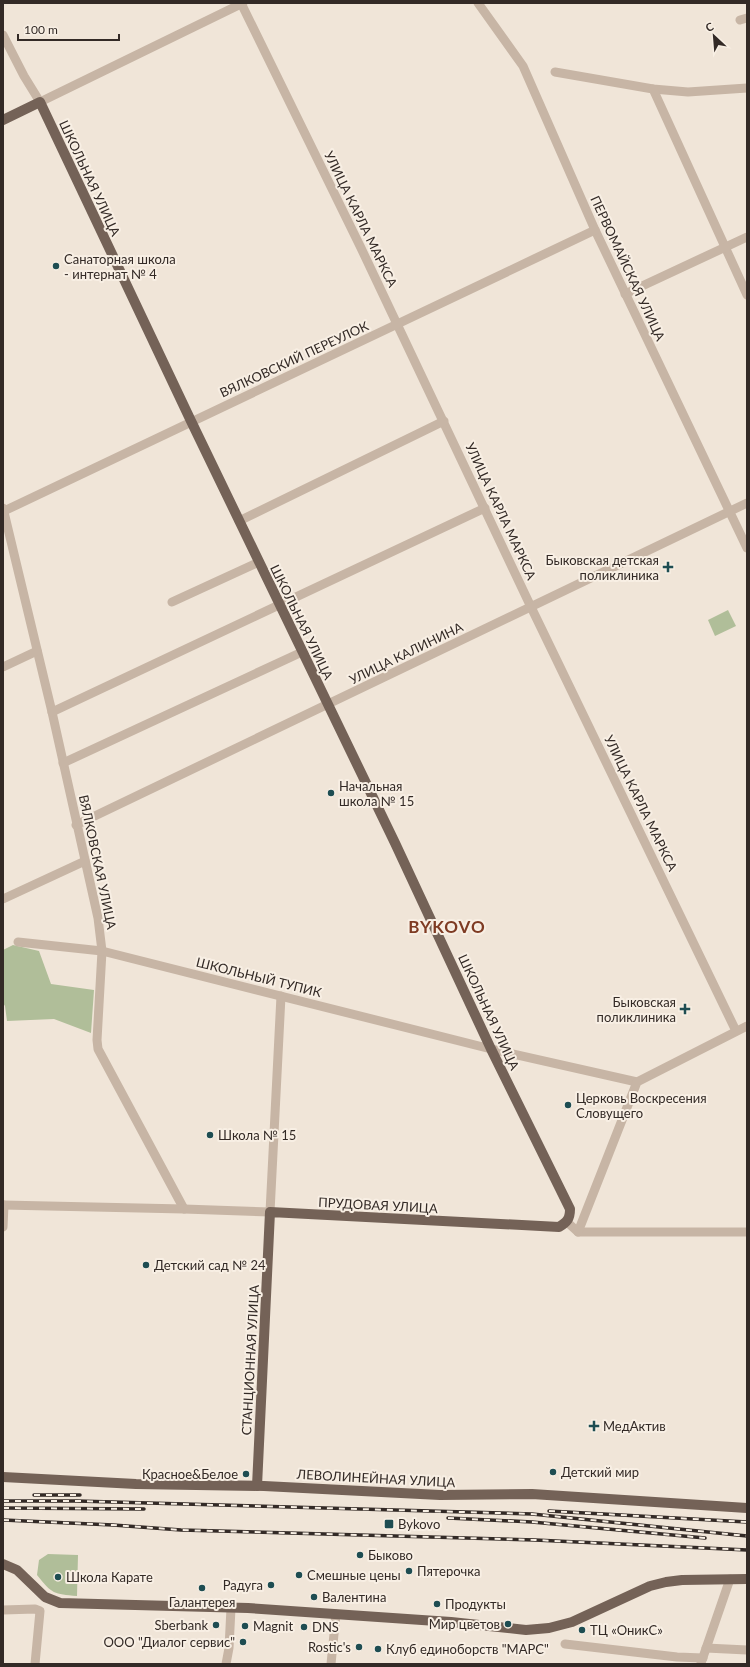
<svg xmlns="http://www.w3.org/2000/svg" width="750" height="1667" font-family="Lato,sans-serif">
	<rect width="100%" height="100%" fill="#f0e5d8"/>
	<g fill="#b0be99">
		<polygon points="728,610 736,626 715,636 708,620"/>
		<polygon points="13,945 39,951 51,984 94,990 91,1033 54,1019 7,1021 5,1006 3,1003 3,950"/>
		<path d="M 48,1554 L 78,1555 L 77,1596 C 54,1594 52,1594 37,1575 L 39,1560 Z"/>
	</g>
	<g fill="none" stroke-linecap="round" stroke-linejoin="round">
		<g stroke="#c7b5a5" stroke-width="9">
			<polyline points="241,3 361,248 531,607 736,1031"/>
			<polyline points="478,3 523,66 595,230 747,548"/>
			<polyline points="740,20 747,18"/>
			<polyline points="3,35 24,76 40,102 243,3"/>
			<polyline points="555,72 653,89 688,92 747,88"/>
			<polyline points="653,89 747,295"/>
			<polyline points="625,294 747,237"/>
			<polyline points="3,508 52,712 98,918 102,951 97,1040 98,1049 184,1209"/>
			<polyline points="4,511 595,230"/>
			<polyline points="239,521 444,421"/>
			<polyline points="172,602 259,562"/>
			<polyline points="3,667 37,651"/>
			<polyline points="52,712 485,508"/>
			<polyline points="63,763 302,652"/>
			<polyline points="76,825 747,503"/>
			<polyline points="3,899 85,861"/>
			<polyline points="18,942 102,951 491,1049 637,1082"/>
			<polyline points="3,1205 184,1209 270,1212 281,996"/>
			<polyline points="567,1222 578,1232 747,1232"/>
			<polyline points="3,1227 4,1205"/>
			<polyline points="578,1232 637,1082 747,1026"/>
			<polyline points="3,1610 35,1609 40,1611 35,1664"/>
			<polyline points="565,1644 677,1657 703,1658"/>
			<polyline points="706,1648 747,1650"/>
			<polyline points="701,1663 730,1579"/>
			<polyline points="226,1664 229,1648 231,1608"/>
			<polyline points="331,1664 336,1614"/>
		</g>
		<g stroke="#746257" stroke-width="10">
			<path d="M 3,120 L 40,102 L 191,421 L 395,843 L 491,1049 L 570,1209 C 570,1219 567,1222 559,1227 L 270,1212 L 257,1486"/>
			<polyline points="3,1477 136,1484 264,1486 440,1495 532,1494 747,1508"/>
			<polyline points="3,1564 17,1570 45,1597 60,1603 248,1608 451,1622 526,1630 549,1628 572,1622 650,1586 666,1582 682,1580 747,1579"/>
		</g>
		<defs>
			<g id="rail">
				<polyline points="34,1495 80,1495"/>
				<polyline points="3,1501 77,1501 532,1514 747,1536"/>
				<polyline points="3,1508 144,1509"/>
				<polyline points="549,1511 747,1522"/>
				<polyline points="448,1518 532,1522 705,1538"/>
				<polyline points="3,1520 113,1525 181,1530 535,1540 747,1550"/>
			</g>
		</defs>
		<use href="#rail" stroke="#332a26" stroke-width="3.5"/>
		<use href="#rail" stroke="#f8efe4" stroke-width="2" stroke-dasharray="6" stroke-linecap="butt"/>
	</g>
	<g fill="#1e4d52" stroke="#f8efe4" stroke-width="1.5">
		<circle cx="56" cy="266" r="4"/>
		<path d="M666 561h4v4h4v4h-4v4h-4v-4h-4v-4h4z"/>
		<circle cx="331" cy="793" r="4"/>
		<path d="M683 1003h4v4h4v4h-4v4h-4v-4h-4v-4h4z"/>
		<circle cx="568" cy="1105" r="4"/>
		<circle cx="210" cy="1135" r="4"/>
		<circle cx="146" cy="1265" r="4"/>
		<path d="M592 1420h4v4h4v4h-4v4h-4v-4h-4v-4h4z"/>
		<circle cx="553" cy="1472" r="4"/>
		<circle cx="246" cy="1474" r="4"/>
		<rect x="384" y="1519" width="10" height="10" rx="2"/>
		<circle cx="360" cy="1555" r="4"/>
		<circle cx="409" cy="1571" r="4"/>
		<circle cx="299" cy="1575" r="4"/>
		<circle cx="58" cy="1577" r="4"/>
		<circle cx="271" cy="1585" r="4"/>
		<circle cx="202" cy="1588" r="4"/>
		<circle cx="314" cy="1597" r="4"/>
		<circle cx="437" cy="1604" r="4"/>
		<circle cx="508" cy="1624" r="4"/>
		<circle cx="216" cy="1625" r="4"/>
		<circle cx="245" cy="1626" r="4"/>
		<circle cx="304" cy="1627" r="4"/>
		<circle cx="582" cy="1630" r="4"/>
		<circle cx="243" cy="1642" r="4"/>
		<circle cx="359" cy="1647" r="4"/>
		<circle cx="378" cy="1649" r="4"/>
	</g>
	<g text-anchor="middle" stroke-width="4" stroke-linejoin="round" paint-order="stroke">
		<g font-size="13" fill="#332a26" stroke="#f8efe4">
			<text transform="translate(90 178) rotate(65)" y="5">ШКОЛЬНАЯ УЛИЦА</text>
			<text transform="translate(361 219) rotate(64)" y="5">УЛИЦА КАРЛА МАРКСА</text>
			<text transform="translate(628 268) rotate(65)" y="5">ПЕРВОМАЙСКАЯ УЛИЦА</text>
			<text transform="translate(294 359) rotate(-25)" y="5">ВЯЛКОВСКИЙ ПЕРЕУЛОК</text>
			<text transform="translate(501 511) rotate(65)" y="5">УЛИЦА КАРЛА МАРКСА</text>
			<text transform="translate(302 622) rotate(64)" y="5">ШКОЛЬНАЯ УЛИЦА</text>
			<text transform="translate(406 653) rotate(-26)" y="5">УЛИЦА КАЛИНИНА</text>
			<text transform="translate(641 803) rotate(64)" y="5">УЛИЦА КАРЛА МАРКСА</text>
			<text transform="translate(98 862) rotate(78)" y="5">ВЯЛКОВСКАЯ УЛИЦА</text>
			<text transform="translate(259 977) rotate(14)" y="5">ШКОЛЬНЫЙ ТУПИК</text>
			<text transform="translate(489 1012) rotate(65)" y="5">ШКОЛЬНАЯ УЛИЦА</text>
			<text transform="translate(378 1205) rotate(3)" y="5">ПРУДОВАЯ УЛИЦА</text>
			<text transform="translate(250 1360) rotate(-87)" y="5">СТАНЦИОННАЯ УЛИЦА</text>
			<text transform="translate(376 1478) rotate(3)" y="5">ЛЕВОЛИНЕЙНАЯ УЛИЦА</text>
		</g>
		<g font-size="13" fill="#332a26" stroke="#f8efe4" text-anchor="start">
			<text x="64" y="264">Санаторная школа<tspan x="64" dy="15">- интернат № 4</tspan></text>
			<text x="659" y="565" text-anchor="end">Быковская детская<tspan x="659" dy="15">поликлиника</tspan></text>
			<text x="339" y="791">Начальная<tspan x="339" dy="15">школа № 15</tspan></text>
			<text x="676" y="1007" text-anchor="end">Быковская<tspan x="676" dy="15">поликлиника</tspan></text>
			<text x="576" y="1103">Церковь Воскресения<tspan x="576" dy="15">Словущего</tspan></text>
			<text x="218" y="1140">Школа № 15</text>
			<text x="154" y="1270">Детский сад № 24</text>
			<text x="603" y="1431">МедАктив</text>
			<text x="561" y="1477">Детский мир</text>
			<text x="238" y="1479" text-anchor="end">Красное&amp;Белое</text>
			<text x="398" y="1529">Bykovo</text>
			<text x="368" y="1560">Быково</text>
			<text x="417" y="1576">Пятерочка</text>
			<text x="307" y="1580">Смешные цены</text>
			<text x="66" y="1582">Школа Карате</text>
			<text x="263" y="1590" text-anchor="end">Радуга</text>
			<text x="322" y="1602">Валентина</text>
			<text x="202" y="1607" text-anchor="middle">Галантерея</text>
			<text x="445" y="1609">Продукты</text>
			<text x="500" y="1629" text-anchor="end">Мир цветов</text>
			<text x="208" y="1630" text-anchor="end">Sberbank</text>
			<text x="253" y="1631">Magnit</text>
			<text x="312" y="1632">DNS</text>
			<text x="590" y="1635">ТЦ «ОникС»</text>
			<text x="235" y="1647" text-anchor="end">ООО "Диалог cервис"</text>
			<text x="351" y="1652" text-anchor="end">Rostic's</text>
			<text x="386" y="1654">Клуб единоборств "МАРС"</text>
		</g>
		<g font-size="17" font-weight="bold" letter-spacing="1" fill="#7e3b23" stroke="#f8efe4">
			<text x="447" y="933">BYKOVO</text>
		</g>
	</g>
	<rect width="750" height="1667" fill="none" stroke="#332a26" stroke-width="8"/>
	<g transform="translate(714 36) rotate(334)" stroke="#f8efe4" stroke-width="3" paint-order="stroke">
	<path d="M0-3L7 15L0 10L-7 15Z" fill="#332a26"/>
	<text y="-6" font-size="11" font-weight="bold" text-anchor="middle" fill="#332a26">С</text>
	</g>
	<path d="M18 34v6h101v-6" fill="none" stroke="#332a26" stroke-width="2"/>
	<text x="24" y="34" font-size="12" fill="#332a26" stroke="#f8efe4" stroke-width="3" paint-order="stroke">100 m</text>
</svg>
